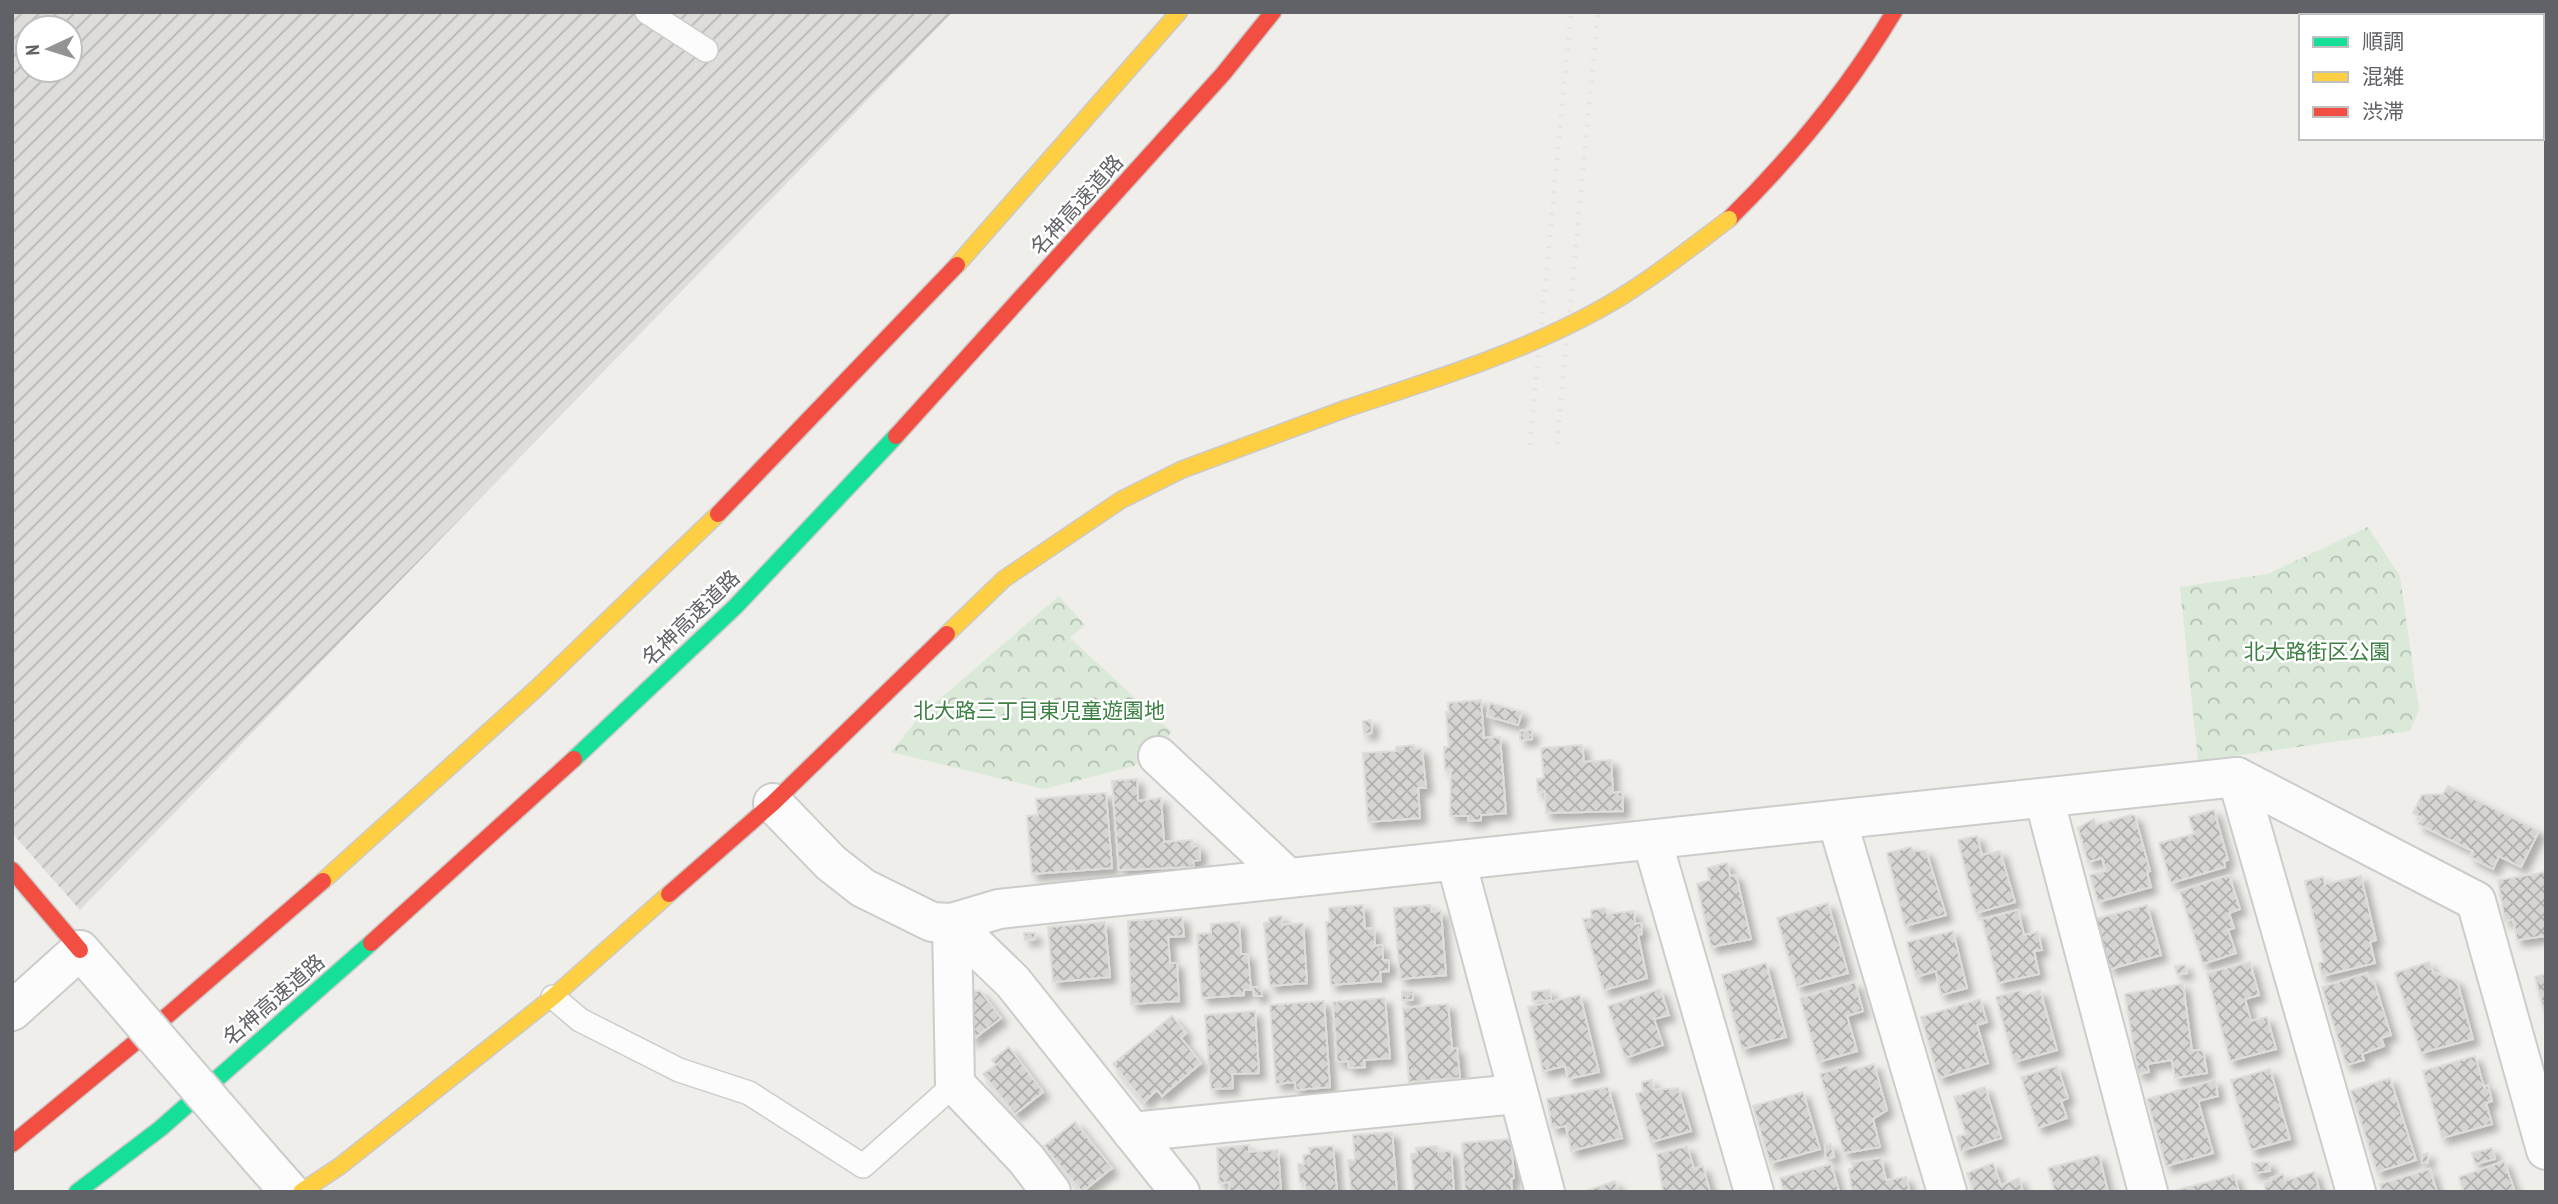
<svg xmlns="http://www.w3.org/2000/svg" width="2558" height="1204" font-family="'PT Sans Narrow','Noto Sans JP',sans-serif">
	<defs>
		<pattern id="industrial-furrows" width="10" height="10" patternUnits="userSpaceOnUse" patternTransform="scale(1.75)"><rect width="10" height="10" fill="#deddda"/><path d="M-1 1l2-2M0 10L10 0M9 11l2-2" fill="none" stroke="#b7b7b5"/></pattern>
		<pattern id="park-crowns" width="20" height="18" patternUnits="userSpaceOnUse" patternTransform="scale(1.75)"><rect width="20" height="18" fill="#dae9d8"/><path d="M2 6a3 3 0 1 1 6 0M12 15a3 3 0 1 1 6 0" fill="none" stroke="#b4c0b3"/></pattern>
		<pattern id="building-cross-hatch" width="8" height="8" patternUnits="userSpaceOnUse" patternTransform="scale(1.75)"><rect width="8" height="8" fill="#d6d5d3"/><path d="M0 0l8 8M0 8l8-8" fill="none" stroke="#b1b0af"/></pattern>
		<filter id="shadow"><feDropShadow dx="6" dy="6" stdDeviation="3.5" flood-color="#0004"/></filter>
	</defs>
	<rect width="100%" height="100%" fill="#efeeea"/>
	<path fill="url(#industrial-furrows)" fill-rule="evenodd" d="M 12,12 L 953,12 L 80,910 L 12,833 ZM 28,28 L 70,28 L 70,70 L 28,70 Z"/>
	<g fill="url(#park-crowns)">
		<polygon points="2368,527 2400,576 2419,710 2410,731 2198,761 2180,587 2268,574"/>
		<polygon points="1059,596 1085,625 1070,638 1172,732 1134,766 1044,789 891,752 920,716"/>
	</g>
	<g fill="url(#building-cross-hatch)" stroke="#deddd9" stroke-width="2" filter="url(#shadow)">
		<polygon points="1481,700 1484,738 1500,737 1506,813 1481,815 1481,820 1468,821 1468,816 1450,816 1451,769 1445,770 1444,747 1449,747 1446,712 1449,712 1448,703"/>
		<polygon points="1490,703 1522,712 1518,725 1487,716"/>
		<polygon points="1371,720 1372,733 1364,734 1363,721"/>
		<polygon points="1532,730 1532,739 1520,740 1520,731"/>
		<polygon points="1414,745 1415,749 1422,749 1426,788 1418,788 1420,818 1368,822 1363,753 1396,751 1396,747"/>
		<polygon points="1582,745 1584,762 1611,760 1613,793 1622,792 1623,811 1546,813 1545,791 1538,792 1537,779 1544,778 1541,748"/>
		<polygon points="1137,779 1138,801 1161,798 1164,842 1192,840 1192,847 1199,846 1200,860 1193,861 1194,867 1119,870 1112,781"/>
		<polygon points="2448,786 2539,831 2521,867 2499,856 2493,869 2470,857 2473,851 2418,824 2422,818 2413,813 2422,795 2443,794"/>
		<polygon points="1106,793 1112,868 1032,874 1027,816 1038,815 1036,799"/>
		<polygon points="2214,810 2228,860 2224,861 2225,867 2171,883 2159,843 2194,834 2189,817"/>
		<polygon points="2131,815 2135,816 2150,871 2147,872 2151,887 2098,902 2090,875 2106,871 2102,858 2088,862 2078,828 2094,819 2096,825"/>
		<polygon points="1977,836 1982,855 2000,851 2015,902 1976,913 1958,840"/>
		<polygon points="1911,847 1914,851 1926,851 1946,915 1905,926 1887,853"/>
		<polygon points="1727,863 1730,876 1736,875 1751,939 1711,947 1697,884 1710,880 1707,868"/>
		<polygon points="2546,872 2546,936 2517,940 2513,919 2505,921 2498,880"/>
		<polygon points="2229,875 2240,909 2229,913 2234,928 2228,930 2236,953 2203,964 2180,891"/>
		<polygon points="2361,876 2376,940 2370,942 2375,963 2322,976 2319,963 2324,961 2305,881 2323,877 2325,884"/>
		<polygon points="1828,903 1848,973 1797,987 1777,918"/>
		<polygon points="1363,905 1365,929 1374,928 1375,946 1382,945 1383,960 1389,960 1389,971 1380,972 1381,981 1331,985 1326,922 1330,922 1329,908"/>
		<polygon points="1430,905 1431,912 1441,911 1446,975 1400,979 1394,908"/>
		<polygon points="2147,905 2161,955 2110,969 2095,919"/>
		<polygon points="1605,908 1607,914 1634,911 1635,924 1641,923 1642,934 1638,935 1647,978 1604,990 1583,919 1592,918 1591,910"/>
		<polygon points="2018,910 2024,935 2038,932 2042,950 2034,951 2039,974 1998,983 1982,919"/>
		<polygon points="1282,916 1282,925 1303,923 1307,983 1270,986 1264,923 1269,922 1269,918"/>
		<polygon points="1182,917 1184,936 1168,937 1170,963 1177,963 1179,1001 1131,1004 1128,921"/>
		<polygon points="1105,922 1110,977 1053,982 1048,927"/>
		<polygon points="1239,922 1241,954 1248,954 1251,990 1244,990 1244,995 1202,998 1197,934 1211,933 1211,924"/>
		<polygon points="1953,931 1967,988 1941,995 1936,971 1916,977 1907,942"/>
		<polygon points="1024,933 1035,933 1035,939 1025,940"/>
		<polygon points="2250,962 2259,995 2245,999 2251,1021 2267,1017 2276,1049 2230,1061 2207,973"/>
		<polygon points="2429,962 2433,972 2457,981 2473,1039 2421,1053 2395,973"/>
		<polygon points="1766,963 1786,1037 1742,1049 1722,975"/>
		<polygon points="2185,965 2187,973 2177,974 2175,966"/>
		<polygon points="2367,973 2369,980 2373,979 2391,1035 2381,1038 2384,1046 2362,1054 2364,1060 2346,1065 2322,987"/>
		<polygon points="2546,974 2546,1019 2535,977"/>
		<polygon points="1855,982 1863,1011 1847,1016 1857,1051 1818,1062 1800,998"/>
		<polygon points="2183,984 2192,1051 2203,1050 2207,1073 2175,1078 2172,1060 2147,1064 2149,1072 2138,1074 2125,994"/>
		<polygon points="1253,987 1261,987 1262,996 1254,996"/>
		<polygon points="1660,989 1669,1015 1654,1019 1663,1045 1625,1058 1608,1006"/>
		<polygon points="1550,990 1551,1000 1533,1001 1532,992"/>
		<polygon points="2021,990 2022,996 2040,990 2057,1050 2014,1062 1996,997"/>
		<polygon points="971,991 980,991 1001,1018 971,1041"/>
		<rect x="1402" y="991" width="11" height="9"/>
		<polygon points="1580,995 1599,1072 1568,1079 1565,1066 1543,1071 1528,1007"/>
		<polygon points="1385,998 1390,1058 1364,1060 1365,1067 1349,1068 1348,1061 1337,1062 1333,1002"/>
		<polygon points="1980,999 1987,1022 1977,1025 1988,1063 1939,1078 1921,1017"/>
		<polygon points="1324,1001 1330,1087 1296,1090 1295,1082 1276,1084 1270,1005"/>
		<polygon points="1448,1004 1452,1049 1457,1048 1460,1078 1409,1082 1403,1008"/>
		<polygon points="1255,1011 1259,1073 1232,1074 1233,1088 1211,1089 1205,1015"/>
		<polygon points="1172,1016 1186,1033 1181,1038 1201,1063 1162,1096 1157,1090 1144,1102 1113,1064"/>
		<polygon points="1009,1047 1043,1092 1015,1114 983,1074 996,1065 992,1060"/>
		<polygon points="2475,1056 2484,1087 2488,1085 2492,1101 2486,1103 2492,1124 2442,1138 2423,1071"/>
		<polygon points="1874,1064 1887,1110 1873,1119 1880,1147 1844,1153 1820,1074 1848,1065 1849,1071"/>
		<polygon points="2057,1066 2068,1098 2061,1101 2067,1118 2038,1128 2021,1077"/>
		<polygon points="2270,1069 2290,1139 2251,1150 2231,1080"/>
		<polygon points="2390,1078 2416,1160 2377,1172 2351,1091"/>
		<polygon points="1652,1080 1654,1090 1678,1088 1691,1131 1651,1142 1636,1094 1643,1091 1642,1082"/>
		<polygon points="2215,1080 2218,1096 2198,1101 2213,1153 2166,1166 2147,1099"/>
		<polygon points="1608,1087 1622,1138 1571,1151 1566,1126 1552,1128 1547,1099"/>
		<polygon points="1985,1087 2001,1138 1961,1151 1957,1137 1966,1134 1954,1097"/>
		<polygon points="1803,1092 1820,1149 1770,1163 1753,1106"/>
		<polygon points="1075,1122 1112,1168 1082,1192 1044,1146"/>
		<polygon points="1392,1132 1397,1192 1351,1192 1348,1160 1355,1160 1353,1135"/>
		<polygon points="1511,1139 1514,1178 1511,1179 1512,1192 1465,1192 1462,1143"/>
		<polygon points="1831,1144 1834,1157 1826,1158 1825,1145"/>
		<polygon points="1249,1145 1249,1152 1278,1150 1281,1192 1230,1192 1229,1182 1219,1183 1217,1148"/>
		<polygon points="1333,1146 1337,1192 1306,1192 1305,1182 1300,1182 1298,1164 1304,1164 1303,1155 1310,1154 1309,1148"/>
		<polygon points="1437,1146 1438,1152 1451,1151 1454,1192 1414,1192 1411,1154 1417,1153 1416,1148"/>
		<polygon points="1687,1146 1694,1169 1703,1166 1710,1192 1663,1192 1657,1154"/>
		<polygon points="2492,1148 2495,1159 2475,1164 2472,1153"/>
		<polygon points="2428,1153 2428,1163 2422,1163 2422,1154"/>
		<polygon points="2099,1155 2108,1192 2055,1192 2048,1168"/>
		<polygon points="1881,1158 1886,1180 1906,1177 1910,1192 1852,1192 1849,1169 1853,1168 1852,1162"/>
		<polygon points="2504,1161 2515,1192 2464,1192 2459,1177"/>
		<polygon points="2269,1162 2270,1171 2254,1173 2252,1163"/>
		<polygon points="1993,1163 2001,1185 2019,1178 2023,1192 1974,1192 1967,1173"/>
		<polygon points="1831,1164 1839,1191 1784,1192 1780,1178"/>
		<polygon points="2430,1169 2437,1192 2382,1192 2380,1184"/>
		<polygon points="2314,1172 2320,1192 2266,1192 2264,1183 2272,1180 2271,1178 2283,1174 2285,1181"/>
		<polygon points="2234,1175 2239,1192 2178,1192 2177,1190"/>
		<polygon points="1615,1181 1619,1192 1583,1192"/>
	</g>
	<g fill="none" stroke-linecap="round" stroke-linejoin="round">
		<defs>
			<g id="lane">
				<polyline points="647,12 706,50"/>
				<polyline points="553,997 580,1020 679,1070 749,1093 863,1166 955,1084"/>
			</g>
			<g id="street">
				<polyline points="1158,756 1288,878"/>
				<polyline points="2237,777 2356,1192"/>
				<polyline points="2044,798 2148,1192"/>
				<polyline points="773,803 831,863 863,888 932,922 952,923 1013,982 1180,1192"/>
				<polyline points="1837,820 1947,1192"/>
				<polyline points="1652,840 1754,1192"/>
				<polyline points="1456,861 1545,1192"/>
				<polyline points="12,1011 80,950 101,974"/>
				<polyline points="1132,1132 1516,1094"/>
				<polyline points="260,1158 290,1192"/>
				<polyline points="1051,1192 1026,1159 955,1084 952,923 999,909 2237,777 2476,901 2546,1150"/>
			</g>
			<g id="fast">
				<polyline points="574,759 736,606 896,436"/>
				<polyline points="77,1192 161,1128 371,943"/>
			</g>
			<g id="slow">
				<polyline points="957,265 1179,12"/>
				<polyline points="947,634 1004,579 1121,500 1181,470 1345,409"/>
				<polyline points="323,881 537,688 718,514"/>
				<polyline points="301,1192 340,1166 553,997 669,894"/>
			</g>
			<g id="jam">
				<path d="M 1729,219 C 1793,156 1848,89 1894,12"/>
				<polyline points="896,436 1223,74 1273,12"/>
				<polyline points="718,514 957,265"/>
				<polyline points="12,870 80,950"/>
				<polyline points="669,894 773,803 947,634"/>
				<polyline points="371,943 574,759"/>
				<polyline points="12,1144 160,1022 323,881"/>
			</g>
		</defs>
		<use href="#lane" stroke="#cccccb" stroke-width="26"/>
		<use href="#street" stroke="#cccccb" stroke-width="42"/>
		<use href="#fast" stroke="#cacacb" stroke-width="19"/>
		<use href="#slow" stroke="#cacacb" stroke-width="19"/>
		<use href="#jam" stroke="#cacacb" stroke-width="19"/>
		<use href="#lane" stroke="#fdfcfc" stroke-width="23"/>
		<use href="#street" stroke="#fdfcfc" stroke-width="38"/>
		<use href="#fast" stroke="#16e098" stroke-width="16"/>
		<use href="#slow" stroke="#ffcf43" stroke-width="16"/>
		<use href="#jam" stroke="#f24e42" stroke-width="16"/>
		<g stroke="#e4e4e3" stroke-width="5" stroke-dasharray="2 9" stroke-linecap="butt">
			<polyline points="1557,444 1598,12"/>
			<polyline points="1530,445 1571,12"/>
		</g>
		<defs>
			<polyline id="street-bridge" points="101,974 260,1158"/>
			<path id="slow-bridge" d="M 1345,409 C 1429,381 1515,355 1593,313 C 1642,287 1685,252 1729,219"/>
		</defs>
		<use href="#street-bridge" stroke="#cccccb" stroke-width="42" stroke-linecap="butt"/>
		<use href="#slow-bridge" stroke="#cacacb" stroke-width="19" stroke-linecap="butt"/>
		<use href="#street-bridge" stroke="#fdfcfc" stroke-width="38"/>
		<use href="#slow-bridge" stroke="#ffcf43" stroke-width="16"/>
	</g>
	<g text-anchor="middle" stroke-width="5" stroke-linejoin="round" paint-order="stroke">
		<g font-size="21" fill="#606267" stroke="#fff">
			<text transform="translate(1077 205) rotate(-48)" y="7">名神高速道路</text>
			<text transform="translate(691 618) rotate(-44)" y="7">名神高速道路</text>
			<text transform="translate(274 1000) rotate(-41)" y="7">名神高速道路</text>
		</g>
		<g font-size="21" fill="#3e8045" stroke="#fff">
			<text x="2317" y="659">北大路街区公園</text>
			<text x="1039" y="718">北大路三丁目東児童遊園地</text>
		</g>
	</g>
	<rect width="2558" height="1204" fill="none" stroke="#606267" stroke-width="28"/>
	<rect x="2299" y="14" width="245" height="126" fill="#ffffff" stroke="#bfc0c2" stroke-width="2"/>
	<rect x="2313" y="37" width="35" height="10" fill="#16e098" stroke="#bfc0c2" stroke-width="2"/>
	<text x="2362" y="49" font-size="21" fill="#606267">順調</text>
	<rect x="2313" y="72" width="35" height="10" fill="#ffcf43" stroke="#bfc0c2" stroke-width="2"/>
	<text x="2362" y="84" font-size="21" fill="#606267">混雑</text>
	<rect x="2313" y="107" width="35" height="10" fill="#f24e42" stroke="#bfc0c2" stroke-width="2"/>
	<text x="2362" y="119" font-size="21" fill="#606267">渋滞</text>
	<g transform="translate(49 49) rotate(266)"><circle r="33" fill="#ffffff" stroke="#bfc0c2" stroke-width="2"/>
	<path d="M0-5L12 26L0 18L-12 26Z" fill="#929395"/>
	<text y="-10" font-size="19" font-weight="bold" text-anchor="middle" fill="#606267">N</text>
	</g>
</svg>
